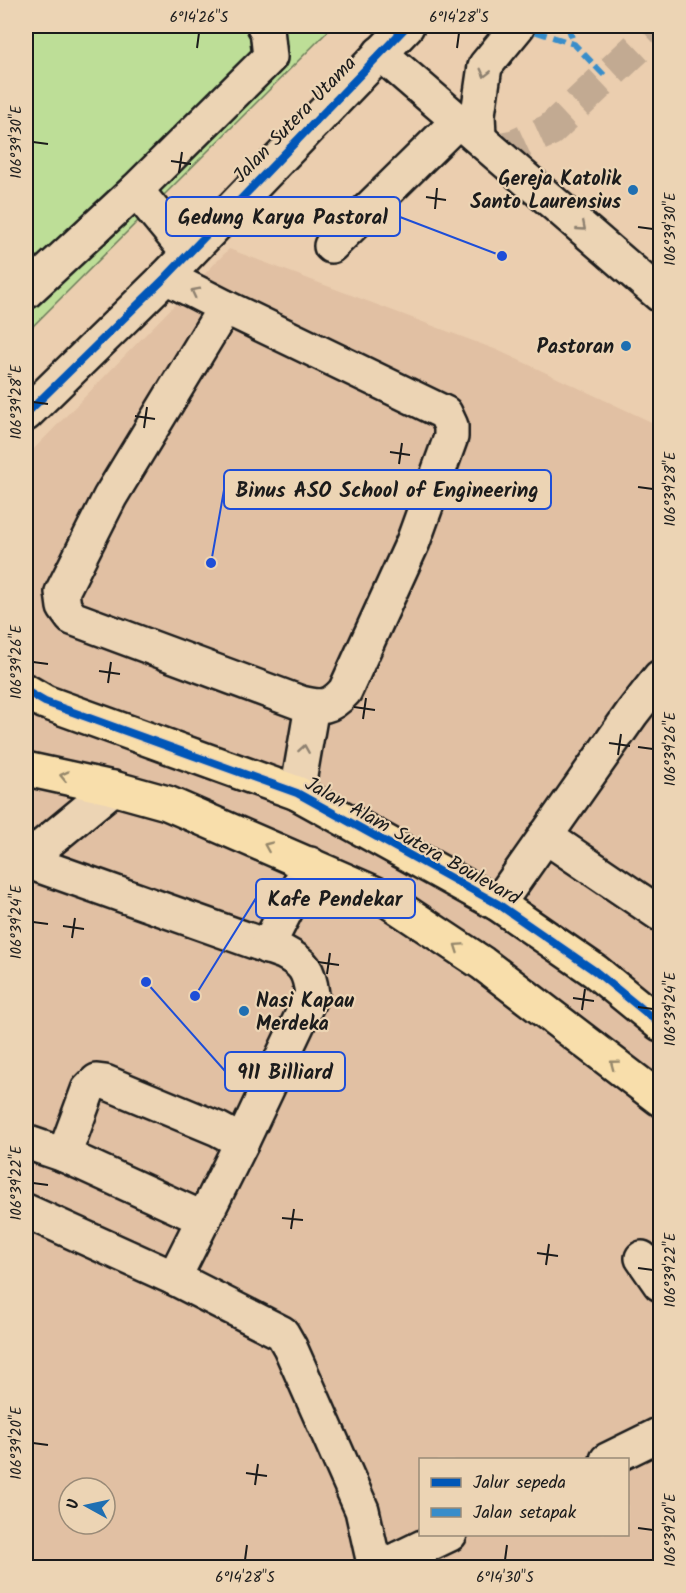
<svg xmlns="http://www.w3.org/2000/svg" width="686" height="1593" font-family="Kalam,sans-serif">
	<rect width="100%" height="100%" fill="#ebceaf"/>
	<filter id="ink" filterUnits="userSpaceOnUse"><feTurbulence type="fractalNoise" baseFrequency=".0167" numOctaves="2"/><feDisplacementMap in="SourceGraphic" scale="12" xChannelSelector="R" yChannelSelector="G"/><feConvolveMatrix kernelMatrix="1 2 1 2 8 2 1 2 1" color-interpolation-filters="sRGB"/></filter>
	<g filter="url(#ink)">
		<path fill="#e1c0a3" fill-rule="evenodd" d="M 229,249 L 497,350 L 660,426 L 660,1567 L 26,1567 L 26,457 ZM 420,1460 L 628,1460 L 628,1534 L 420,1534 ZM 69,1488 L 105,1488 L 105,1524 L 69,1524 Z"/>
		<polygon fill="#bdde97" stroke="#6c7d5a" stroke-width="1.5" points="26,26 333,26 26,333"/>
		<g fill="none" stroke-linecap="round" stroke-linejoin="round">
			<polyline stroke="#c2aa92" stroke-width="33" stroke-dasharray="33 16" stroke-linecap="butt" points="493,150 514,146 550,130 655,31 656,26"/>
			<defs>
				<g id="minor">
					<polyline points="380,53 660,295"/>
					<polyline points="479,137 478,114 485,66 518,26"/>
					<polyline points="136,190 188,253"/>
					<polyline points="331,246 457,122"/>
					<polyline points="166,277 225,307"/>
					<polyline points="26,292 136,190 270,57 267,29 264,26"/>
					<path d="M 225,307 L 445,413 L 451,426 L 451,437 L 413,542 L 345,691 C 330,708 322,708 301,703 L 72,618 L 64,607 L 62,592 L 110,497 Z"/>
					<polyline points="26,414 166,277 407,26"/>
					<polyline points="297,793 312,706"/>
					<polyline points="545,836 660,914"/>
					<polyline points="26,860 113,788"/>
					<path d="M 26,861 L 283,952 C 304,963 309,970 312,994 L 242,1142"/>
					<polyline points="498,904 632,713 660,677"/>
					<polyline points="267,947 310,864"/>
					<polyline points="26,1142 64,1155 204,1219"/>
					<polyline points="64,1155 88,1090 97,1081 105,1082 218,1129 242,1142 174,1278"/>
					<polyline points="26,1211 174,1278 282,1333 290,1347 362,1510 375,1568"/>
					<polyline points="642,1258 660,1284"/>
					<polyline points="607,1460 660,1434"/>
					<polyline points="379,1568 450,1534"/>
				</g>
				<g id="major">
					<polyline points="26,691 45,702 297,793 498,904 595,971 660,1024"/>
					<polyline points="26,769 113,788 167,803 381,896 482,963 660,1099"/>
				</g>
			</defs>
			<use href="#minor" stroke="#1c1c1c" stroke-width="38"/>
			<use href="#major" stroke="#1c1c1c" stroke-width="38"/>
			<use href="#minor" stroke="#ecd4b4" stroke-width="33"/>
			<use href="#major" stroke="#f8deab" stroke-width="33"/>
			<g stroke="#388dca" stroke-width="6" stroke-dasharray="12 6" stroke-linecap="butt">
				<polyline points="518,26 574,44 606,77"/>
				<polyline points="568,26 574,44"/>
			</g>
			<defs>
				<g id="cycleway">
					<polyline points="26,414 166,277 407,26"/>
					<polyline points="26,691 45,702 297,793 498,904 595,971 660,1024"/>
				</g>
			</defs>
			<use href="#cycleway" stroke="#ecd4b4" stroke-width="11"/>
			<use href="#cycleway" stroke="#0057b8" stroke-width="8"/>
		</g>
		<defs><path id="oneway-chevron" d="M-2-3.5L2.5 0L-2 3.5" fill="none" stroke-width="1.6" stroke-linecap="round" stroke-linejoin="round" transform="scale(1.5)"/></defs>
		<g stroke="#8e8170">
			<use href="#oneway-chevron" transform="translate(485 73) rotate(104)"/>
			<use href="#oneway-chevron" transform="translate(582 227) rotate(41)"/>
			<use href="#oneway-chevron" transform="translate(195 292) rotate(-153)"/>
			<use href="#oneway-chevron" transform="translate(304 749) rotate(-81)"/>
		</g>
		<g stroke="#95876b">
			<use href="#oneway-chevron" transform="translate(64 776) rotate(-167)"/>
			<use href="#oneway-chevron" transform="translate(268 846) rotate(-157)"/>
			<use href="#oneway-chevron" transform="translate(458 947) rotate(-146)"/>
			<use href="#oneway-chevron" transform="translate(614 1064) rotate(-143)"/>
		</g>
	</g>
	<path fill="none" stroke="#1c1c1c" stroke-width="2" d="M 197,48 L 199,33M 457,48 L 459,33M 33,142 L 48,144M 171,161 L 191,164M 179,173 L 182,152M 426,197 L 446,200M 435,209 L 437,188M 638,227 L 653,229M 33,402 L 48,404M 135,416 L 155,419M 144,428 L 147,407M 390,452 L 410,455M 399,464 L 402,443M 638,487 L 653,489M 33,662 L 48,664M 99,671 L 120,674M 108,683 L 111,662M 354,707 L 375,710M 363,719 L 366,698M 609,743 L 630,746M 638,747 L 653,749M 618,755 L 621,734M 33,922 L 48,924M 63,926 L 84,929M 72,938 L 75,918M 318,962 L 339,965M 327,974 L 330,953M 573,998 L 594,1001M 638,1007 L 653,1009M 582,1010 L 585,989M 33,1183 L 48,1185M 282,1218 L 303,1220M 291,1229 L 294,1209M 537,1253 L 558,1256M 546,1265 L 549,1244M 638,1268 L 653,1270M 33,1443 L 48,1445M 246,1473 L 267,1476M 255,1485 L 258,1464M 638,1528 L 653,1530M 245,1560 L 247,1545M 505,1560 L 507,1545"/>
	<g fill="#1f6fb2" stroke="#ecd4b4" stroke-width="2">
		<circle cx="633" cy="190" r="6"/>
		<circle cx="626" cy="346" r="6"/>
		<circle cx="244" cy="1011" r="6"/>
	</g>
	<g text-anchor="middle" stroke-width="4.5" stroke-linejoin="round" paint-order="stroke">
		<g font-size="20" fill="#1c1c1c" stroke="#ecd4b4">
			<text transform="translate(294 119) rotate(-46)" y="7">Jalan Sutera Utama</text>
			<text transform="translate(413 840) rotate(29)" y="7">Jalan Alam Sutera Boulevard</text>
		</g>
		<g font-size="20" font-weight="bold" fill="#1c1c1c" stroke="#ecd4b4" text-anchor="end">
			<text x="621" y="185">Gereja Katolik<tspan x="621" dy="23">Santo Laurensius</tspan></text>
			<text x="614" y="353">Pastoran</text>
			<text x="256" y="1007" text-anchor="start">Nasi Kapau<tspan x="256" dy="23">Merdeka</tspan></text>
		</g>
	</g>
	<path fill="none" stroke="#1d4ed8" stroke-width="2" d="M502 256L400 217M211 563L224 490M195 996L256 898M146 982L225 1071"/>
	<g fill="#1d4ed8" stroke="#ecd4b4" stroke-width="2">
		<circle cx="502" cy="256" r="6"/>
		<circle cx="211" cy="563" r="6"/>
		<circle cx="195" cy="996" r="6"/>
		<circle cx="146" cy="982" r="6"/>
	</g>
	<g fill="#ecd4b4" stroke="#1d4ed8" stroke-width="2">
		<rect x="166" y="197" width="234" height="39" rx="6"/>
		<rect x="224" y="470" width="327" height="39" rx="6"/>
		<rect x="256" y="879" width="159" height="39" rx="6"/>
		<rect x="225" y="1052" width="120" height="39" rx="6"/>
	</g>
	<g font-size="21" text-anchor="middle" font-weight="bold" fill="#1c1c1c">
		<text x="283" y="224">Gedung Karya Pastoral</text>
		<text x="387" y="497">Binus ASO School of Engineering</text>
		<text x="335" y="906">Kafe Pendekar</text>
		<text x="285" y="1079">911 Billiard</text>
	</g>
	<rect width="686" height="1593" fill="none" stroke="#ecd4b4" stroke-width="66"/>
	<rect x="419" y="1458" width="210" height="78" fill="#ecd4b4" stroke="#998a77" stroke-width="1.5"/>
	<rect x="431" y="1478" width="30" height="9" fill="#0057b8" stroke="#998a77" stroke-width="1.5"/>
	<text x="473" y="1488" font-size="18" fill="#1c1c1c">Jalur sepeda</text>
	<rect x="431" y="1508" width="30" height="9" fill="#388dca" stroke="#998a77" stroke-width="1.5"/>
	<text x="473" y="1518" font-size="18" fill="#1c1c1c">Jalan setapak</text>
	<g transform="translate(87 1506) rotate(278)"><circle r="28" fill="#ecd4b4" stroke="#998a77" stroke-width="1.5"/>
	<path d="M0-4.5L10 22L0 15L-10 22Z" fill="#1f6fb2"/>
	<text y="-9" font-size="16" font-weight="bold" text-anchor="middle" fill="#1c1c1c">U</text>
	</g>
	<rect x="33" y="33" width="620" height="1527" fill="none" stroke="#1c1c1c" stroke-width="2"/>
	<g font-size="15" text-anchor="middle" fill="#1c1c1c">
		<text x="199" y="22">6°14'26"S</text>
		<text x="459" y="22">6°14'28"S</text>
		<text transform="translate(16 142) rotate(-90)" y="5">106°39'30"E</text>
		<text transform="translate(670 229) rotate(-90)" y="5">106°39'30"E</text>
		<text transform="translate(16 402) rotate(-90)" y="5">106°39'28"E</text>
		<text transform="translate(670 489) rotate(-90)" y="5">106°39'28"E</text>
		<text transform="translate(16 662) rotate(-90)" y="5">106°39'26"E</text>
		<text transform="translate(670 749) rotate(-90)" y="5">106°39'26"E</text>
		<text transform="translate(16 922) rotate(-90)" y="5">106°39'24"E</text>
		<text transform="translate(670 1009) rotate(-90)" y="5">106°39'24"E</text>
		<text transform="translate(16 1183) rotate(-90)" y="5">106°39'22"E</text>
		<text transform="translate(670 1270) rotate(-90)" y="5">106°39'22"E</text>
		<text transform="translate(16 1443) rotate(-90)" y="5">106°39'20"E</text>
		<text transform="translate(670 1530) rotate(-90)" y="5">106°39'20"E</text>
		<text x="245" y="1582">6°14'28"S</text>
		<text x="505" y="1582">6°14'30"S</text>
	</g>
</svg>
